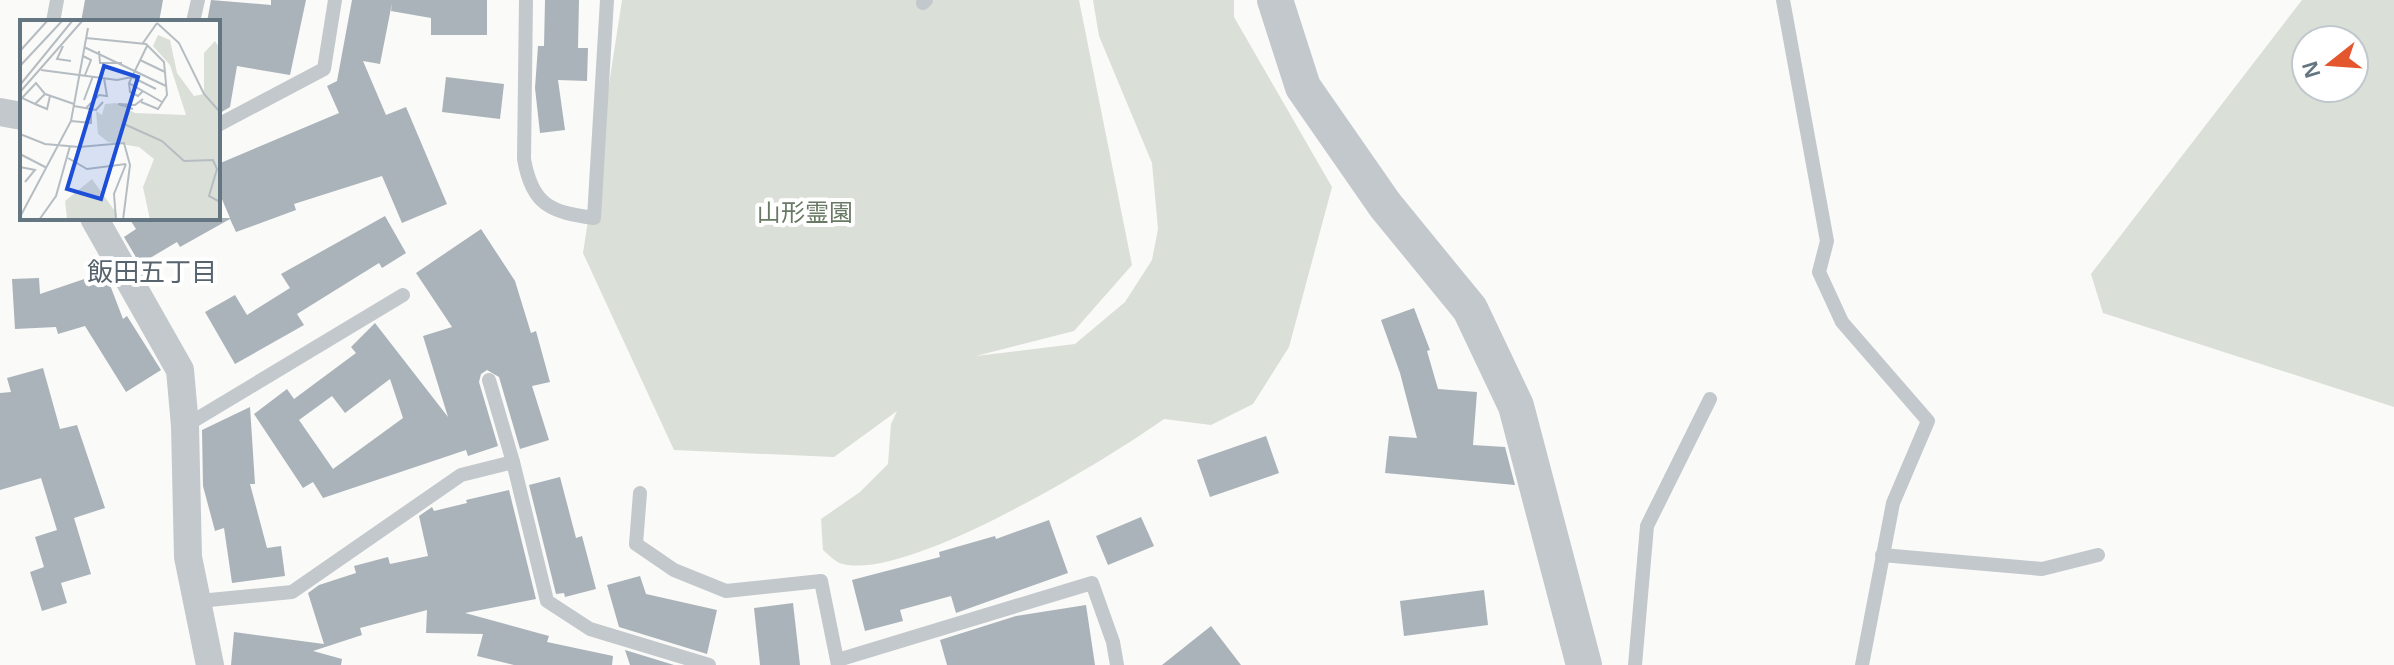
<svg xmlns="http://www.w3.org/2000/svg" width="2394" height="665" font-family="Helvetica,'Noto Sans JP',sans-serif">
	<rect width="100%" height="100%" fill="#fafaf8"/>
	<g fill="#dadfd7" fill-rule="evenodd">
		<path d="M 622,0 L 1079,0 L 1132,265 L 1074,331 L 976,356 L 1075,344 L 1125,302 L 1152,260 L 1158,229 L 1152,163 L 1099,36 L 1093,0 L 1234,0 L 1234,17 L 1332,187 L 1289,347 L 1253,404 L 1211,425 L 1164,419 C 1108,459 909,581 843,564 C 836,563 828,554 823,550 L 821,519 L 860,492 L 888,464 L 891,424 L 897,411 L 834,457 L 674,450 L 583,253 Z"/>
		<path d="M 2302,0 L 2394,0 L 2394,407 L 2103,313 L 2091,274 ZM 2306,40 L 2354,40 L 2354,88 L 2306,88 Z"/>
	</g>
	<g fill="#aab3b9" fill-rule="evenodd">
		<polygon points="85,0 163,0 159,22 81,22"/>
		<polygon points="211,0 271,5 271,0 306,0 290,75 237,66 230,107 220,113 218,22 207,22"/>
		<polygon points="352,0 487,0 487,35 431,35 431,18 391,11 392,3 380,64 363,61 386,115 406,107 447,204 402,223 382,176 294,204 296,210 236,232 230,219 180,247 177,242 140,264 124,237 136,229 129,218 230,218 218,190 218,164 339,113 327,86 337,81"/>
		<polygon points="545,0 579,0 578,48 588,48 587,81 558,80 565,130 540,133 535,88 538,46 544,46"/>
		<polygon points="446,77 504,84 500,119 442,112"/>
		<polygon points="385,216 406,253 382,268 379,263 297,314 304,325 235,364 205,312 235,295 247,315 290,288 281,274"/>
		<path d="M 481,229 L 515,281 L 531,333 L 536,331 L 550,382 L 532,386 L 549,440 L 520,449 L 499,377 L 487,370 L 481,374 L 479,382 L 498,446 L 468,456 L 466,450 L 323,498 L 313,482 L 303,488 L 254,414 L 287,389 L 294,399 L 356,353 L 351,347 L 375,323 L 448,417 L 423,336 L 452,327 L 416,273 ZM 390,379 L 403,418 L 333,469 L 299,420 L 332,396 L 345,413 Z"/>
		<polygon points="105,272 123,319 127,316 161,370 126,392 85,326 58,334 56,327 15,329 12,279 39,278 40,294"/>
		<polygon points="1414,308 1430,350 1427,351 1438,389 1477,392 1473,445 1505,447 1515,485 1385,473 1389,436 1417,438 1400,373 1381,320"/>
		<polygon points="43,368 60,429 77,425 105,508 74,518 91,574 61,583 67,603 42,611 30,572 44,567 35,537 57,530 41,478 0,490 0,393 11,392 7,378"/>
		<polygon points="250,407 255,484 250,484 267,548 281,546 285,576 232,583 224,528 215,531 203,486 202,430"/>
		<polygon points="1266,436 1279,473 1210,497 1197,460"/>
		<polygon points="560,477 576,538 582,536 596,589 565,597 564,593 556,594 529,485"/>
		<polygon points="509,490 536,599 465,613 549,636 547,642 613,656 612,665 514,665 477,656 483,634 426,633 427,610 360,628 362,635 313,651 342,659 341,665 231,665 234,632 324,644 308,593 319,585 356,573 354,566 388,557 390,564 428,556 419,516 432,507 434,511 467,503 466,500"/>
		<polygon points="1141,517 1154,546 1108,565 1096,536"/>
		<polygon points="1049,520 1068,573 956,613 951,596 900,610 903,621 865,631 852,580 940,557 939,552 995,536 996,539"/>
		<polygon points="640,576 646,594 717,610 707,654 619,627 607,585"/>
		<polygon points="1484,590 1488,625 1404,636 1400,601"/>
		<polygon points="793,603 800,665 760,665 754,608"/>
		<polygon points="1086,605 1095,665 947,665 940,640 1016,616"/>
		<polygon points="1211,626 1241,665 1162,665"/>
		<polygon points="625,650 674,665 630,665"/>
	</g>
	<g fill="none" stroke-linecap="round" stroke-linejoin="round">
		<g stroke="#c3c8cc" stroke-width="14">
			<path d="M 526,0 L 524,159 C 532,205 550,212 594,218 L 607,0"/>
			<polyline points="1783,0 1827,241 1819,272 1842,322 1928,421 1893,503 1862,665"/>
			<polyline points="923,3 926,0"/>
			<polyline points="53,22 57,0"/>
			<polyline points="193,22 198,0"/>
			<polyline points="218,125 324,69 335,0"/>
			<polyline points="489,380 513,462"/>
			<polyline points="185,426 403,295"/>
			<polyline points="640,493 636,544 674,570 726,591 821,581 838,665"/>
			<polyline points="1882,555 2042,569 2098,555"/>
			<polyline points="199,601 292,592 461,475 513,462 547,601 590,629 709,665"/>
			<polyline points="838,660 1092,583 1113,642 1117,665"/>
			<polyline points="1635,665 1647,526 1710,399"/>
		</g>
		<g stroke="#c3c8cc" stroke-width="28">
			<polyline points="0,112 22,116"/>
			<polyline points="94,218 180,370 185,426 188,557 210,665"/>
		</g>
		<polyline stroke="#c3c8cc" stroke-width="36" points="1275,0 1303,87 1385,205 1470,309 1516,406 1584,665"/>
	</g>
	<g text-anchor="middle" stroke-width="8" stroke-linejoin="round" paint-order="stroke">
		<g font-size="24" fill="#687a64" stroke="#fff">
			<text x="805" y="221">山形霊園</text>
		</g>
		<g font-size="26" fill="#57646e" stroke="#fff">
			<text x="152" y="281">飯田五丁目</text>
		</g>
	</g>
	<g transform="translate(20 20)">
		<rect width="200" height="200" fill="#fafaf8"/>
		<path d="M 138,15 L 150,20 L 157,53 L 174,76 L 184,74 L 184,33 L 195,21 L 200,29 L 200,200 L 130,200 L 123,167 L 134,139 L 119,127 L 88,122 L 78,114 L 76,91 L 82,95 L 85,84 L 96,83 L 115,93 L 166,95 L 150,45 L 133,26 ZM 72,159 L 97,194 L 96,199 L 47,199 L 45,181 Z" fill="#dadfd7"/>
		<path fill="none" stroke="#b5bdc2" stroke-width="2" d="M 137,3 L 159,23 L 184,74 L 200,92M 66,18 L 126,24 L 144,42 L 147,75 L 138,89 L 121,82M 123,23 L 137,3M 43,26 L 37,39 L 51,41M 127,26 L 109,63 L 142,82M 64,27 L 146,66M 0,31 L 28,0M 79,31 L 80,43 L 102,43M 63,36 L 71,40 L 65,55M 120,40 L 145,52M 0,46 L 43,0M 21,50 L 97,60 L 112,57 L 136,69M 109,63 L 110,72 L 118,76 L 123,71M 0,65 L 53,0M 0,72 L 63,0M 25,74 L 16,63 L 2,78 L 15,84 L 25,74 L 54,84M 64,80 L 73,56M 15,84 L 27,89 L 30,76M 54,86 L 76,90 L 83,82M 66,88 L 79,75 L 87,76 L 84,58M 113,89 L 98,84 L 115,85 L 123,79M 51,101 L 71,103 L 71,89M 104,104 L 142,121 L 164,141 L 193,140 L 197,149 L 189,176 L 200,182M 0,114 L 25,124 L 59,127 L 104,123 L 110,145 L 103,200M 0,134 L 27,148M 48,138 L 67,149 L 106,144M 0,147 L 15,150 L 5,162M 0,197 L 51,101 L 68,8M 19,200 L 36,176 L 50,126M 96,200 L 94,174 L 106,144"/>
		<path fill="#1d4ed8" fill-opacity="0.15" stroke="#1d4ed8" stroke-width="4" d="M 84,46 L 118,57 L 81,179 L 47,169 Z"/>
		<rect width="200" height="200" fill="none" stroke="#657683" stroke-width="4"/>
	</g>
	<g transform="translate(2330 64) rotate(253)"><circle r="38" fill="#ffffff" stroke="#c1c8cd" stroke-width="2"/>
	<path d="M0-6L14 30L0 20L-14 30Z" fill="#e4572e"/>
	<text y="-12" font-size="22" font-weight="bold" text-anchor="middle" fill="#657683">N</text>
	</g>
</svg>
